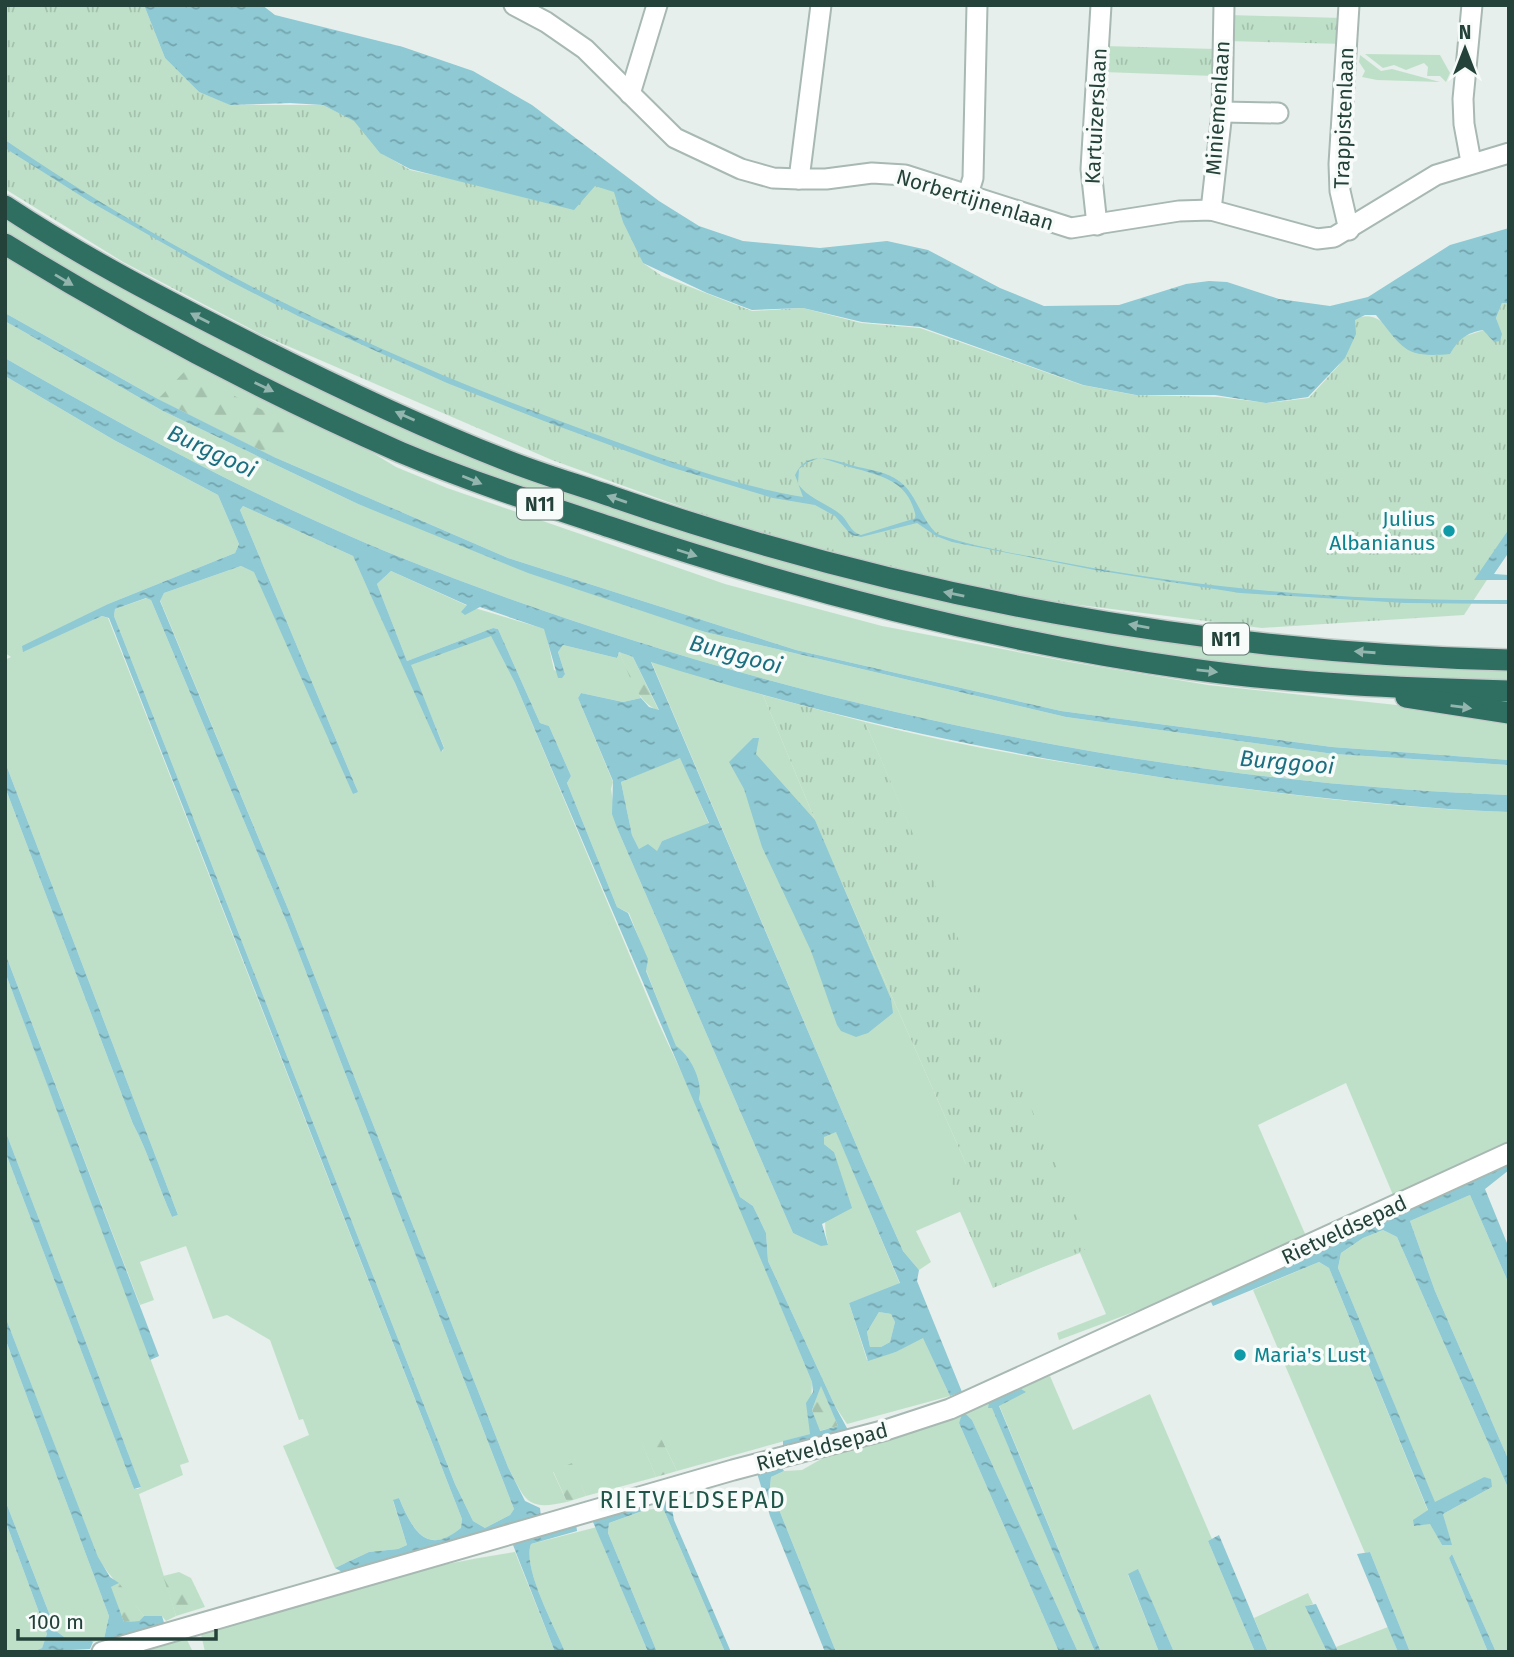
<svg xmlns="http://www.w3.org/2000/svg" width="1514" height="1657" font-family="'Fira Sans',sans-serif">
	<defs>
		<pattern id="forest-firs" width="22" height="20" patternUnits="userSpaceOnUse" patternTransform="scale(1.75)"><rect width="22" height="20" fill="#bfe0c8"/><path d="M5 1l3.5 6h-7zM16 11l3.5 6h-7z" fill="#a4c1ad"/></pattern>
		<pattern id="park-tufts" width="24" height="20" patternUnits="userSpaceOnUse" patternTransform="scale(1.75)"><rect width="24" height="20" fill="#bfe0c8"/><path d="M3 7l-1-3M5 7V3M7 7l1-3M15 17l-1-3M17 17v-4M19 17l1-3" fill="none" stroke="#a4c1ad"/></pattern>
		<pattern id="water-ripples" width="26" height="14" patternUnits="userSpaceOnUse" patternTransform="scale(1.75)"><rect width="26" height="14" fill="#8ec9d4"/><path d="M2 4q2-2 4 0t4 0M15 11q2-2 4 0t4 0" fill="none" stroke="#74a5ad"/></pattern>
	</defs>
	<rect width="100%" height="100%" fill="#e6efeb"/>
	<g fill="#bfe0c8">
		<polygon points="1365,54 1440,55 1450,73 1446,82 1440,76 1427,76 1428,67 1424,63 1406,70 1394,65 1383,68"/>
		<polygon points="1360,55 1381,71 1392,69 1440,82 1377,80 1362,77 1365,71 1359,62"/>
		<path d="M 5,219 L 182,317 L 530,477 L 647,521 L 953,601 L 1509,669 L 1509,681 C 1398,680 1284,676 1174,659 C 1008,633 846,592 686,542 C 592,513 497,484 407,445 C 268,386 132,314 5,232 Z"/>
		<polygon points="5,257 163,348 360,445 396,467 447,488 725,584 882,626 1070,662 1208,685 1509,717 1509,760 1332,747 1061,711 796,650 508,558 274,457 158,399 5,313"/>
		<path d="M 5,321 L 163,411 L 358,504 L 705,632 L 1066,717 L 1334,754 L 1509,765 L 1509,795 C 1141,782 744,695 402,558 C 265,503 133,432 5,358 Z"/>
		<path d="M 5,376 L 114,440 L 218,495 L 239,544 L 235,553 L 108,604 L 23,648 L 24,651 L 102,616 L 108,618 L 462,1519 L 461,1529 C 426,1556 412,1529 399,1498 L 393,1501 L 407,1545 L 398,1549 L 369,1552 L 335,1568 L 283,1446 L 309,1435 L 303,1419 L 299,1420 L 270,1340 L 227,1315 L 213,1319 L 186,1246 L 140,1262 L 154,1300 L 140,1305 L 5,953 L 5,787 L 133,1124 C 149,1154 158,1186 172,1217 L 178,1215 L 5,762 L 5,660 L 11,657 L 5,653 Z"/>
		<path d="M 243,506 L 353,556 L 442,752 L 444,747 L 410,665 L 491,635 L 515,683 L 657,1020 L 706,1125 L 812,1382 L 810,1434 L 677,1471 L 661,1438 L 640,1438 L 656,1477 L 586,1496 L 571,1464 L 553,1472 L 567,1502 C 526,1511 526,1501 508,1467 L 291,916 L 160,600 L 164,593 L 241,566 L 255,572 L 358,792 L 240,510 Z"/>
		<path d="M 391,571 L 468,606 L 545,629 L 554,670 L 565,674 L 558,652 L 563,645 L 617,658 L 619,652 L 641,698 L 623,702 L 581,693 L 578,698 L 613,782 L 611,789 L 617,828 L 793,1233 L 828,1244 C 818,1208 838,1185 834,1152 L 824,1144 L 823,1137 L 836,1131 L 900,1284 L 849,1303 L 867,1360 L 896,1352 L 923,1337 L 950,1396 L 847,1424 L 835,1406 L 768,1261 L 766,1233 L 753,1206 L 740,1197 L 699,1099 C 704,1082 690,1056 676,1047 L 646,970 L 647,959 L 629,913 L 617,907 L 567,783 L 571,776 L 549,726 L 540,723 L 498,629 L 493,628 L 407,661 L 377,584 Z"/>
		<polygon points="147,598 151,600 287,923 514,1509 510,1515 485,1528 473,1521 455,1484 114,616 115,609"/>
		<path d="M 651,661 L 763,695 L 832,861 L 966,1164 L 947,915 L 865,722 C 955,745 1046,760 1138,774 C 1261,792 1385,808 1509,812 L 1509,1142 L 1393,1195 L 1346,1083 L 1258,1125 L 1306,1236 L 1179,1295 L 1059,1340 L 1057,1333 L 1106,1314 L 1080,1253 L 1003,1282 L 969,1208 L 916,1231 L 931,1262 L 919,1270 L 903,1251 L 864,1163 Z"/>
		<polygon points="680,757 709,824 662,841 657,852 639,849 632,835 621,782"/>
		<path d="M 5,972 L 189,1462 L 180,1465 L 183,1475 L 139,1494 L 176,1616 L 166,1621 L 162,1616 L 144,1616 C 129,1596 111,1579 98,1558 L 5,1316 L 5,1151 L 134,1489 L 138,1489 L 141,1487 L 5,1130 Z"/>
		<polygon points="1470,1195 1509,1284 1509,1461 1435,1291 1410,1221"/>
		<polygon points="1383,1230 1397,1237 1509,1490 1509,1652 1496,1652 1452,1554 1449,1558 1488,1652 1410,1652 1370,1552 1365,1553 1253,1290 1319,1262 1329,1268 1428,1511 1415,1526 1430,1523 1442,1545 1451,1545 1443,1514 1492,1487 1484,1477 1435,1503 1338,1268 1341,1253 1363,1238"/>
		<polygon points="879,1312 891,1314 895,1322 890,1342 881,1347 870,1347 867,1332"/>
		<polygon points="5,1338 109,1616 104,1639 93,1642 89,1638 67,1639 56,1631 5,1500"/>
		<polygon points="1050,1376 1073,1430 1150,1394 1212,1539 1208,1541 1255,1652 1174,1652 1138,1570 1128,1575 1159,1652 1101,1652 999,1405 989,1408 992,1407 1095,1652 1078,1652 972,1420 964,1412 959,1423 1059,1652 836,1652 770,1487 771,1477 784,1471 802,1470 844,1446 963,1411"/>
		<polygon points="663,1508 725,1652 657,1652 608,1533 609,1523 645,1510"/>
		<polygon points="5,1520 47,1634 42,1648 32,1652 5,1652"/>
		<path d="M 597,1527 L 602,1543 L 648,1652 L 565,1652 C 555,1627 522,1568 531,1544 Z"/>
		<path d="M 515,1552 L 555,1652 L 205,1652 L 201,1634 C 304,1599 407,1568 515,1552 Z"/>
		<polygon points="1308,1593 1313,1604 1306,1606 1327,1652 1268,1652 1254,1618"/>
		<polygon points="1388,1627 1398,1652 1338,1652 1336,1647"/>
		<polygon points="186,1638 193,1652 135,1652"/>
	</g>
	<g fill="url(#forest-firs)">
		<polygon points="185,371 298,428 274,457 158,399"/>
		<path d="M 619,652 L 633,657 L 659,711 C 636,702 629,673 619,652 Z"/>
		<polygon points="821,1385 838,1426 819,1431 812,1410"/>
		<polygon points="639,1437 661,1438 677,1471 656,1477"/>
		<polygon points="572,1463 586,1496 567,1502 553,1471"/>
		<polygon points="179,1572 191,1578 205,1607 176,1616 163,1576"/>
		<polygon points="119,1583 144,1616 139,1621 124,1622 110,1587"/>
	</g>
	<g fill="url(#park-tufts)">
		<path d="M 5,5 L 144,5 L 165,58 L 199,92 L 231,105 L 323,105 L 355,121 L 381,153 L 410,170 L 508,191 L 595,184 L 615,192 L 643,263 L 662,276 L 752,311 L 803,308 L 861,323 L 920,328 L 1082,385 L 1135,395 L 1218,397 L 1268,403 L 1309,398 L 1339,365 L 1355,319 C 1378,308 1392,332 1407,347 L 1459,338 L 1484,330 L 1493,341 L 1500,341 L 1501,333 L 1496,318 L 1502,303 L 1509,303 L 1509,546 L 1464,615 L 1262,628 L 976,592 L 798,549 L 552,460 L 262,335 L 123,262 L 5,189 Z"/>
		<polygon points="1229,15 1343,18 1343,44 1229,41"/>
		<polygon points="1104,46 1216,49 1214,76 1103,72"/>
		<polygon points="763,695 865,722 1091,1247 993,1288 951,1191 953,1172 966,1164 832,861"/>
	</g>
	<g fill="url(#water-ripples)" fill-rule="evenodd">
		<path d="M 144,5 L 262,5 L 275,15 L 403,47 L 473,71 L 532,105 L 659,201 L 699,226 L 743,241 L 820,248 L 887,241 L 928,250 L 1000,288 L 1044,306 L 1119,305 L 1186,284 L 1209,281 L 1227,282 L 1279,299 L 1330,306 L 1368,297 L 1450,245 L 1509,228 L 1509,303 L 1502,303 L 1496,318 L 1502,334 L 1500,341 L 1494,342 L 1483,330 C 1466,333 1459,339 1450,354 C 1404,358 1404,349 1376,315 L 1365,315 L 1355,320 L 1356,334 L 1345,358 L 1308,397 L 1266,403 L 1215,395 L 1136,395 L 1083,385 L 921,327 L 862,322 L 803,308 L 752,310 L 707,293 L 643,263 L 623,222 L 614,192 L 595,186 L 574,210 L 410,169 L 380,153 L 354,121 L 323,105 L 290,103 L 230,105 L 199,92 L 165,58 Z"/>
		<path d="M 5,140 C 181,261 376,354 576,427 C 650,454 725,484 803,497 L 795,475 C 808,447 835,461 858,467 C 872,470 887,472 899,481 C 917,494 920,518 937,534 C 978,548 1023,555 1066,563 C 1212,591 1360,601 1509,600 L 1509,604 L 1405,603 L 1240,593 L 1095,570 L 952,542 L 936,536 L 917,523 L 861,537 L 851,535 L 835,516 L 815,505 L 773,498 L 670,467 L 544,421 L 447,383 L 298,316 L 228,280 L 89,201 L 5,148 ZM 820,458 C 833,461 845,466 857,469 C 887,477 910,484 916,518 L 861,535 C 849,531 849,521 840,514 C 826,503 809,499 798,484 L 799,469 L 808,462 Z"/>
		<polygon points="5,313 158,399 274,457 508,558 796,650 1061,711 1332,747 1509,760 1509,765 1334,754 1066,717 705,632 528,573 358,504 163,411 5,321"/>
		<path d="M 5,358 C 133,432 265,503 402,558 C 744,695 1141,782 1509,795 L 1509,812 C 1424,809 1340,800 1256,790 C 1050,765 849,724 651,662 L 864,1163 L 903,1251 L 919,1270 L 917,1281 L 962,1392 L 950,1396 L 923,1338 L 896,1352 L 868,1361 L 849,1303 L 900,1283 L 836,1132 L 824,1137 L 824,1144 L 834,1152 L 852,1208 L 822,1224 L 828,1245 L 821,1246 L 793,1233 L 617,828 L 612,814 L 613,781 L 578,698 L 581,693 L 623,702 L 641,698 L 649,707 L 659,710 L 633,657 L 619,652 L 617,658 L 563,645 L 558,652 L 565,674 L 562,678 L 558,678 L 544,629 L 480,607 L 465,615 L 461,612 L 467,605 L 391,571 L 377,584 L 407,661 L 493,628 L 498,629 L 540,723 L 549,726 L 571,776 L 567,783 L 617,907 L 628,913 L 648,959 L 646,971 L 676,1046 C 690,1055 704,1082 699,1099 L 740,1197 L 753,1206 L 766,1233 L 768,1261 L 835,1406 L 848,1430 L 783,1448 L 783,1441 L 810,1434 L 806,1403 L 813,1392 L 812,1382 C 715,1148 614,916 515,683 L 491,636 L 411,665 L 444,748 L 441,752 L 353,556 L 243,506 L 240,510 L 358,792 L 353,794 L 254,572 L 241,566 L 164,593 L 160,601 L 291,916 L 508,1467 L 525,1501 L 540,1508 L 541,1517 L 346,1574 L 335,1568 L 369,1552 L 398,1549 L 407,1545 L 393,1500 L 399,1498 C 412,1529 426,1557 461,1528 L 462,1519 L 109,618 L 102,616 L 23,652 L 22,646 L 108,604 L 235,553 L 239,544 L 218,495 L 114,440 L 5,376 ZM 146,598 L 151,600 L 287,923 L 514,1509 L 510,1515 L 485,1528 L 473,1521 L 455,1484 L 114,616 L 115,609 ZM 680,758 L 709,823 L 662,841 L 657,851 L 648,844 L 639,849 L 632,835 L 621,782 ZM 879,1312 L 891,1314 L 895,1322 L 890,1342 L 881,1347 L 870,1347 L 867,1332 ZM 821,1386 L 838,1426 L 820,1431 L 812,1410 Z"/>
		<polygon points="1509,529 1509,552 1494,574 1509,575 1509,580 1474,580"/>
		<polygon points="753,738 759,738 756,754 815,820 891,999 893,1013 868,1033 856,1037 841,1031 837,1025 811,951 762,847 744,789 729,762"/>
		<path d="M 5,762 L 178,1215 L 172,1217 C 158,1186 149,1154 133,1124 L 5,787 Z"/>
		<polygon points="5,953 159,1356 150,1360 5,972"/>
		<polygon points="5,1130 141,1487 134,1489 5,1151"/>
		<polygon points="1505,1163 1509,1170 1485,1189 1509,1248 1509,1284 1470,1195 1410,1221 1435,1291 1509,1461 1509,1490 1397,1237 1383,1230 1363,1238 1341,1253 1338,1268 1435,1502 1484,1477 1491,1479 1492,1487 1443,1514 1452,1545 1442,1545 1430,1524 1414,1526 1413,1520 1428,1510 1329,1268 1319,1262 1213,1306 1209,1298"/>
		<polygon points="5,1316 98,1557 110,1577 119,1583 111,1587 124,1622 139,1621 144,1616 162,1616 165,1626 109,1642 104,1639 109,1616 5,1338"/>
		<polygon points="1021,1389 1026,1392 999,1406 1101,1652 1095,1652 992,1408 988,1408 989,1403"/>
		<polygon points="963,1411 972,1420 1078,1652 1059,1652 959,1423"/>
		<polygon points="781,1466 784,1471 771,1477 770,1487 836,1652 825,1652 770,1516 757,1473"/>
		<polygon points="670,1497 674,1520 731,1652 725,1652 663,1508 664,1499"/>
		<polygon points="5,1500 56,1631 67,1639 89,1638 93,1642 90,1649 32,1652 42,1648 47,1634 5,1520"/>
		<polygon points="640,1506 645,1510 609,1523 608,1533 657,1652 648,1652 593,1522 596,1517"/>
		<path d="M 576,1523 L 577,1531 L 531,1544 C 522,1568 555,1627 565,1652 L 555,1652 L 513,1545 Z"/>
		<polygon points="1219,1535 1268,1652 1255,1652 1208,1541"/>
		<polygon points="1370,1552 1410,1652 1398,1652 1357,1554"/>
		<polygon points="1452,1554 1496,1652 1488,1652 1449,1558"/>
		<polygon points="1138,1569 1174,1652 1159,1652 1128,1574"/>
		<polygon points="1316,1604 1336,1647 1338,1652 1327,1652 1305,1606"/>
	</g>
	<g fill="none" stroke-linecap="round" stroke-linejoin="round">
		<defs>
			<g id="minor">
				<polyline points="514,5 546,22 585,49 675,138 741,169 773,178 799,179 826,179 872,173 905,175 1071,228 1179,211 1211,210 1317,239 1334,237 1436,175 1509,153"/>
				<polyline points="1349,5 1339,164 1340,191 1349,230"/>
				<polyline points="630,94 657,5"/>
				<polyline points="1222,112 1278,113"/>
				<polyline points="1471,162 1464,124 1463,99 1472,5"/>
				<polyline points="799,179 821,5"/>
				<polyline points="968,194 973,178 977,5"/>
				<polyline points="1211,210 1222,112 1224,5"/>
				<polyline points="1097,225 1091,169 1101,5"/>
				<polyline points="102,1652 733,1470 886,1430 950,1409 1509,1153"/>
			</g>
			<g id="highway">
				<path d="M 5,206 C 85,259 171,303 256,346 C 337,387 419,426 503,459 C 540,474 579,485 616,498 C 903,597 1206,653 1509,660"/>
				<path d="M 5,244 C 132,322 264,392 400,452 C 469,481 540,504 610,527 C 800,591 992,641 1191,669 C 1296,684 1403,688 1509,691"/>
				<polyline points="1406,697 1509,713"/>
			</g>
		</defs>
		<use href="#minor" stroke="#a8b8b2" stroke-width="23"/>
		<use href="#highway" stroke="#c2cac8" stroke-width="24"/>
		<use href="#minor" stroke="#fff" stroke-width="19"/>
		<use href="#highway" stroke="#2f6f62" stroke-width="21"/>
	</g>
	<defs><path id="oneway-solid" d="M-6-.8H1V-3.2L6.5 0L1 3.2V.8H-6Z" transform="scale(1.75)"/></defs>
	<g fill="#93b5ae">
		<use href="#oneway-solid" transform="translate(64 280) rotate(31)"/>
		<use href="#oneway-solid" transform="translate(200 318) rotate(-153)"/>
		<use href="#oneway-solid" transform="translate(264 387) rotate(26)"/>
		<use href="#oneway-solid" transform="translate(405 416) rotate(-156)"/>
		<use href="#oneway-solid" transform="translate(472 480) rotate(22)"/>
		<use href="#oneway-solid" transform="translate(617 499) rotate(-161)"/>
		<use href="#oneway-solid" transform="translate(687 553) rotate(18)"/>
		<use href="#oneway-solid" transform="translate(954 594) rotate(-169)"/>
		<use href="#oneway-solid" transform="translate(1139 626) rotate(-170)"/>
		<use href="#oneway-solid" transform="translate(1365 652) rotate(-176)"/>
		<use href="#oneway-solid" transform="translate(1207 671) rotate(6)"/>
		<use href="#oneway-solid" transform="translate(1461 707) rotate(7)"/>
	</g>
	<g fill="#0f9aa8" stroke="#f7fbf9" stroke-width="2.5">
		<circle cx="1449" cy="531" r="7"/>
		<circle cx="1240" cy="1355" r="7"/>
	</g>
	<g text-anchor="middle" stroke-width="7" stroke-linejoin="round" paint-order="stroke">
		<g fill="#f7fbf9" stroke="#637a73" stroke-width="2">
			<rect x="517" y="488.5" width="46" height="31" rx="5"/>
			<rect x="1203" y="623.5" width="46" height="31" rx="5"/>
		</g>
		<g font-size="19" font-weight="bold" fill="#24423a">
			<text x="540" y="511">N11</text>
			<text x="1226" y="646">N11</text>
		</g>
		<g font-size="21" fill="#24423a" stroke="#f7fbf9">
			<text transform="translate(1218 108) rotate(-86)" y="7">Miniemenlaan</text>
			<text transform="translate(1096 116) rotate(-87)" y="7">Kartuizerslaan</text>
			<text transform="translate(1344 118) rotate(-88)" y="7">Trappistenlaan</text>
			<text transform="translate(975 200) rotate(17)" y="7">Norbertijnenlaan</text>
			<text transform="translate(1344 1230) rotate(-25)" y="7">Rietveldsepad</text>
			<text transform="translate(822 1447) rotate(-15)" y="7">Rietveldsepad</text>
		</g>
		<g font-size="21" fill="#0d838f" stroke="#f7fbf9" text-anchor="end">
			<text x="1435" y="526">Julius<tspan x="1435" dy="24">Albanianus</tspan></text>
			<text x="1254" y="1362" text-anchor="start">Maria's Lust</text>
		</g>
		<g font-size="23" font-style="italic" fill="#1c6f80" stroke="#f7fbf9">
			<text transform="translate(212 451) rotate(25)" y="8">Burggooi</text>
			<text transform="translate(736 654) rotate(15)" y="8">Burggooi</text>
			<text transform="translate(1287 762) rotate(5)" y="8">Burggooi</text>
		</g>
		<g font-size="23" letter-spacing="2" fill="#1f5548" stroke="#f7fbf9">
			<text x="693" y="1508">RIETVELDSEPAD</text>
		</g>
	</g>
	<rect width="1514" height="1657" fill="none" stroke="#24423a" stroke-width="14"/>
	<g transform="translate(1465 49)" stroke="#f7fbf9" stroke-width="5" paint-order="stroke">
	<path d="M0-5L12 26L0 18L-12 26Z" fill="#24423a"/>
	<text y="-10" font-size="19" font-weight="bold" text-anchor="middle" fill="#24423a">N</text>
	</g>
	<path d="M18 1629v10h198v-10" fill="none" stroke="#24423a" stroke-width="3.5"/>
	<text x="28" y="1629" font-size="21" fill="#24423a" stroke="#f7fbf9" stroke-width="5" paint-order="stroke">100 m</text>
</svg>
